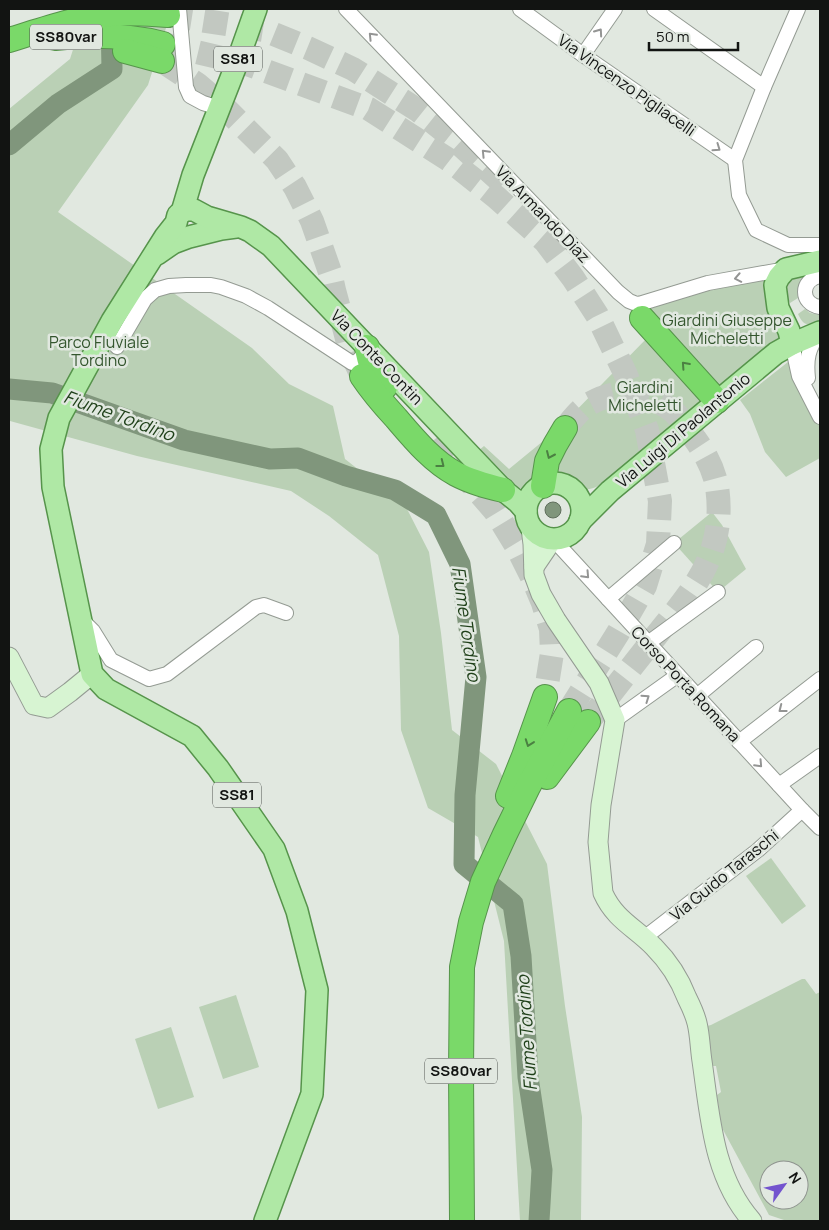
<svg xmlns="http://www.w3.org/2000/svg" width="829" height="1230" font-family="Manrope,sans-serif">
	<rect width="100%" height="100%" fill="#e1e8e0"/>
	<g fill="#bad0b5" fill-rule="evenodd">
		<polygon points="86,9 172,9 148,85 58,212 252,348 289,384 333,406 345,459 406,507 429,552 441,633 452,730 496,764 547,864 565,1006 582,1117 581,1221 520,1221 504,941 478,837 428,808 401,730 399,636 378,555 329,516 291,491 137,456 10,421 9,419 9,109 70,59"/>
		<path d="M 807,273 C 800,281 796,287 798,298 L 790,303 C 785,295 785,282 794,276 C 797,274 803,274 807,273 Z"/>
		<polygon points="779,277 789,331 717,401 643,303 708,283"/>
		<path d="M 805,309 L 810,313 L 820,315 L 820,320 C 809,326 804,327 798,314 Z"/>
		<path d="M 648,337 L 701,401 L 610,478 C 599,486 589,494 575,486 C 568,482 564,477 554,478 C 540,480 524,494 510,485 C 508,483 505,479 502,477 C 494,468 486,460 478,451 L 484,446 L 509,469 L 559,428 Z"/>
		<polygon points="788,362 799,376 820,417 820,458 786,477 765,452 750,414 740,400"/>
		<polygon points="712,512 722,525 746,569 718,592 674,543"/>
		<polygon points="771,858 806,906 782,924 746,876"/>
		<path d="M 802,979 L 805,979 L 816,994 L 820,992 L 820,1221 L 787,1221 L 769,1215 L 721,1126 L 717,1095 L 721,1092 L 716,1066 L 711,1066 L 707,1026 L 711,1025 ZM 769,1170 L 799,1170 L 799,1200 L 769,1200 Z"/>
		<polygon points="236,995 259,1067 223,1079 199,1007"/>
		<polygon points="171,1027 194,1097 158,1109 135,1039"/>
	</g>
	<circle fill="#80967c" stroke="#5f6f5c" cx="553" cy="510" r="8"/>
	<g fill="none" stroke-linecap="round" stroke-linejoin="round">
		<g stroke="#80967c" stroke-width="21">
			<polyline points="9,145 58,104 112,69 111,19"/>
			<polyline points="9,389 52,393 184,440 270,459 298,458 346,476 395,490 436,515 460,564 476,677 465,795 464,864 513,904 521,956 528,1077 542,1170 539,1221"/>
		</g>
		<g stroke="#c2c8c1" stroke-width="24" stroke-dasharray="24 12" stroke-linecap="butt">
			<polyline points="168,15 264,30 308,48 353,69 419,111 453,138 508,188"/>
			<polyline points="163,44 247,64 369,109 449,160 496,197 545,241 573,278 597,315 626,375 647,430 660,501 658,544 645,586 618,633 569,711"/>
			<polyline points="162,61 197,84 222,105 277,160 295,187 312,221 330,272 334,290 350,350 362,376"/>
			<path d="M 565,428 C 572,420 580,409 589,404 C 594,401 611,394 617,394 C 635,392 660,400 674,412 C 682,420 688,430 695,439 C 705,453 714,469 717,487 C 720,506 719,528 713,547 C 703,581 678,608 656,636 C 634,664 611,693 588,722"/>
			<polyline points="434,440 495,511 517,547 533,579 543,603 551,629 552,653 545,697"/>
		</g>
		<defs>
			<g id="street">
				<polyline points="179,9 186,87 190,96 203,103 219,108"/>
				<polyline points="346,9 618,292 629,301 634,303 639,304 708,283 786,269"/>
				<polyline points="520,9 583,55 735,160"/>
				<polyline points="654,9 764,87"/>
				<polyline points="798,9 764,87 735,160 739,195 756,230 788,245 820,245"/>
				<polyline points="583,55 615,9"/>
				<path d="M 820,276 C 800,280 800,304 820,307"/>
				<polyline points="792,344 799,376 820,417"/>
				<path d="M 117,347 L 145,299 L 155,290 L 169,286 L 186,285 L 211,285 L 221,287 L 246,296 L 268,308 L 352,363 C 361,362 364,353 367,347"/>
				<path d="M 808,378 C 806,359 808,348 820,333"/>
				<polyline points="553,539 802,810 820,828"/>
				<polyline points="608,599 674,543"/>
				<polyline points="82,620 93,631 111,660 149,679 167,674 256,607 264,605 286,613"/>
				<polyline points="648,643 718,592"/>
				<polyline points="697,696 756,647"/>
				<polyline points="615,720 678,675"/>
				<polyline points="739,742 820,679"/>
				<polyline points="779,785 820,756"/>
				<polyline points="644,938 758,850 802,810"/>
			</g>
			<g id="secondary">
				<path d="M 531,528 L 533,544 L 534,575 L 541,594 L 556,620 L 599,683 L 615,720 L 601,805 L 598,842 L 603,893 C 615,920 636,928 654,947 C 668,961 680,980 687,998 C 691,1006 695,1015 697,1023 C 700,1035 700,1048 702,1061 C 710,1116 713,1177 752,1221"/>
				<polyline points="534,567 553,539"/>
				<polyline points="9,657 34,705 48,708 70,692 92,674"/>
			</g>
			<g id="primary">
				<polyline points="182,212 193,175 235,68 256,9"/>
				<polyline points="157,254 173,243 189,237 221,229 236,227"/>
				<polyline points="792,344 789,331 778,308 775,285 779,277 786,269 820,261"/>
				<circle cx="554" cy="511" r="28"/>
				<polyline points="580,521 610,491 776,353 792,344 820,332"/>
				<polyline points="265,1221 312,1094 317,990 297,911 274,849 218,768 192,736 106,689 92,674 53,487 51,449 59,418 112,321 165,237 176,223 178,215 182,212 185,210 194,210 207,217 241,227 250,231 271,246 503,490 518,502 526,511"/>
			</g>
			<g id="highway">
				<path d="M 55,38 C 92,34 127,35 163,44"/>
				<path d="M 9,40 C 42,30 76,18 110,14 C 129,12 149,14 168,15"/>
				<polyline points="125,51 162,61"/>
				<polyline points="642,318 717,401"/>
				<path d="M 367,347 C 369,363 374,375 385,387"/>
				<path d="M 362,376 C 372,391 384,405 396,418 C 414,439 432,461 456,474 C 471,482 487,486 503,490"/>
				<polyline points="543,486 547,461 555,445 565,428"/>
				<polyline points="547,777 588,722"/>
				<polyline points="508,796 524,756 545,697"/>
				<polyline points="462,1221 461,1071 462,967 471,922 483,882 505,834 528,787 569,711"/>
			</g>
		</defs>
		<use href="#street" stroke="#949b93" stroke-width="16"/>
		<use href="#secondary" stroke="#949b93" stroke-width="21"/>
		<use href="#primary" stroke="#56944b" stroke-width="24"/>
		<use href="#highway" stroke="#56944b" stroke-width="26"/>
		<use href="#street" stroke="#fff" stroke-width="14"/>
		<use href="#secondary" stroke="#d7f4d2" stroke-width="19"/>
		<use href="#primary" stroke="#afe8a5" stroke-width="21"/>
		<use href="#highway" stroke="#7ad969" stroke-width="24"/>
	</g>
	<defs><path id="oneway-chevron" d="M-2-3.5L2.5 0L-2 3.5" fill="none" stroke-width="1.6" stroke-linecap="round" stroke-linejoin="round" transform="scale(1.25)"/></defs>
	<g stroke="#949594">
		<use href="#oneway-chevron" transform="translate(599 32) rotate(-55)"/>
		<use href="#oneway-chevron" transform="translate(372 36) rotate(-134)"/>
		<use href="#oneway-chevron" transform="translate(717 148) rotate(35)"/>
		<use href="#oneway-chevron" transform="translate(485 153) rotate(-134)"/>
		<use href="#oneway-chevron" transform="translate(738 278) rotate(169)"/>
		<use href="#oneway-chevron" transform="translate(586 575) rotate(47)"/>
		<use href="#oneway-chevron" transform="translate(646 698) rotate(-35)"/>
		<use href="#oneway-chevron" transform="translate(782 709) rotate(142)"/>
		<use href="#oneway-chevron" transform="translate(759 764) rotate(47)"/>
	</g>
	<g stroke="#4b8042">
		<use href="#oneway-chevron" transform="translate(685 365) rotate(-132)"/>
		<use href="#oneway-chevron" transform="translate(550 455) rotate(114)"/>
		<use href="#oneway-chevron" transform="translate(441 464) rotate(38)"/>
		<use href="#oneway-chevron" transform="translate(529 743) rotate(110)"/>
	</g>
	<g text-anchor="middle" stroke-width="5" stroke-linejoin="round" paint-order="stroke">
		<g fill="#e1e8e0" stroke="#505450" stroke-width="1">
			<rect x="30" y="24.5" width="72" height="25" rx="4"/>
			<rect x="214" y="46.5" width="48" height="25" rx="4"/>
			<rect x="213" y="782.5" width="48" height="25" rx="4"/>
			<rect x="425" y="1058.5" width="72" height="25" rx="4"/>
		</g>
		<g font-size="15" font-weight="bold" fill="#121412">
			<text x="66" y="42">SS80var</text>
			<text x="238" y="64">SS81</text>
			<text x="237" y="800">SS81</text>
			<text x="461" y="1076">SS80var</text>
		</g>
		<g font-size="16" fill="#121412" stroke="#e1e8e0">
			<text transform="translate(627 85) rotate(35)" y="6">Via Vincenzo Pigliacelli</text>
			<text transform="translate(543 214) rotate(46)" y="6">Via Armando Diaz</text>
			<text transform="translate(377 357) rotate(46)" y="6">Via Conte Contin</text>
			<text transform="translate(683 430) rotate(-40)" y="6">Via Luigi Di Paolantonio</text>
			<text transform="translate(686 684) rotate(47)" y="6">Corso Porta Romana</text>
			<text transform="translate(724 875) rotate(-39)" y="6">Via Guido Taraschi</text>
		</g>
		<g font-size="16" fill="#34562e" stroke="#e1e8e0">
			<text x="727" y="326">Giardini Giuseppe<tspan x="727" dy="18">Micheletti</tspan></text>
			<text x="99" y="348">Parco Fluviale<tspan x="99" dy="18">Tordino</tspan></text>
			<text x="645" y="393">Giardini<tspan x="645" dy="18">Micheletti</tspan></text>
		</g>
		<g font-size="18" font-style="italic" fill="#1e3f18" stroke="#e1e8e0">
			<text transform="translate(119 416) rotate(20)" y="6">Fiume Tordino</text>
			<text transform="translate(466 624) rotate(82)" y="6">Fiume Tordino</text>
			<text transform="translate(527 1033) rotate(-94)" y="6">Fiume Tordino</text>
		</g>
	</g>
	<rect width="829" height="1230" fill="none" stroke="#121412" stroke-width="20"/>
	<g transform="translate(784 1185) rotate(57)"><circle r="24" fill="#e1e8e0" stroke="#8e938e"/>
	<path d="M0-4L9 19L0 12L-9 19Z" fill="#7354ce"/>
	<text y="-8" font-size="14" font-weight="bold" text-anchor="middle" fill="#121412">N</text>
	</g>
	<path d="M649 42v8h89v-8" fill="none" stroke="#121412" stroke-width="2.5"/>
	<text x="656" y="42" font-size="15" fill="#121412" stroke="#e1e8e0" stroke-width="4" paint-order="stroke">50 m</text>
</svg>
